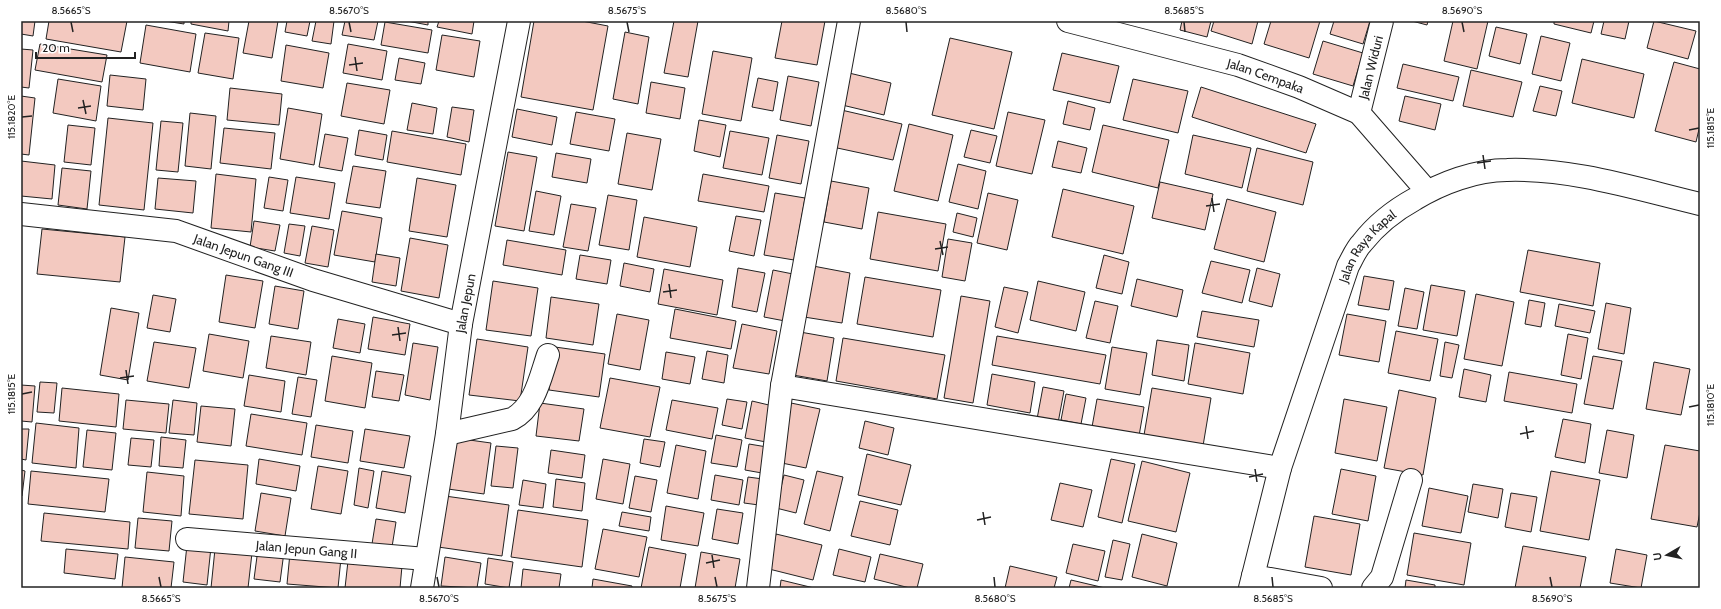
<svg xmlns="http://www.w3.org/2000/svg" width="1721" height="609" font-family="Cabin,sans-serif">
	<rect width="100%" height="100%" fill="#fff"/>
	<g fill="#f3c9c0" stroke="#222">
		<polygon points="21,21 35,21 33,36 21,34"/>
		<polygon points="49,21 127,21 121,52 46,39"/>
		<polygon points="165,21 184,21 184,24"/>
		<polygon points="191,21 229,21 228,31 191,24"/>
		<polygon points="249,21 278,21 272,58 243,53"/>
		<polygon points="287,21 310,21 307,36 285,32"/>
		<polygon points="316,21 334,21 331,44 312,41"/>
		<polygon points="345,21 378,21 374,40 342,35"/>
		<polygon points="407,21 428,21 428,25"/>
		<polygon points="439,21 474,21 472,34 437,27"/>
		<polygon points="534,21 582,21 608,26 593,110 521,97"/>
		<polygon points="674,21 698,21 688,77 664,73"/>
		<polygon points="782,21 825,21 817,65 775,58"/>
		<polygon points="1182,21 1211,21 1207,37 1180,30"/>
		<polygon points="1214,21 1258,21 1252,44 1211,31"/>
		<polygon points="1271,21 1320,21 1309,58 1264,44"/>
		<polygon points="1334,21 1370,21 1363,44 1330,34"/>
		<polygon points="1412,21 1428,21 1427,25"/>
		<polygon points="1453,21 1488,21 1477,69 1444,61"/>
		<polygon points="1554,21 1594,21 1591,33 1554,24"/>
		<polygon points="1604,21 1629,21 1625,39 1601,34"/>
		<polygon points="1654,21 1696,31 1688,59 1647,48"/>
		<polygon points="385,22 432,30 428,53 381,45"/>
		<polygon points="146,25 196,34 190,72 140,63"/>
		<polygon points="1496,27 1527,34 1520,64 1489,56"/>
		<polygon points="625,32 649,37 638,104 613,99"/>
		<polygon points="205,33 239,38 233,79 198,73"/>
		<polygon points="442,35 480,41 474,77 436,70"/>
		<polygon points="1541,36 1570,43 1561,81 1532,74"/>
		<polygon points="950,38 1012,52 994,129 932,115"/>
		<polygon points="1323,41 1363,53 1353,86 1313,74"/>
		<polygon points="40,44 107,55 102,82 35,70"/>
		<polygon points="348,44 387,51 382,80 343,73"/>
		<polygon points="286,45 329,53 323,88 281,81"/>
		<polygon points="21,49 33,50 29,88 21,87"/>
		<polygon points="713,51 752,58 741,121 702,114"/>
		<polygon points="1062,53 1119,66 1110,103 1053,90"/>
		<polygon points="399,58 425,63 421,84 395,80"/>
		<polygon points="1582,59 1644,74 1634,118 1572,103"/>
		<polygon points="1674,62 1700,69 1700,125 1696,142 1655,131"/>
		<polygon points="1403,64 1459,77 1453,101 1397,88"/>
		<polygon points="1471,70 1522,82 1513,117 1463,106"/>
		<polygon points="849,73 891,83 884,115 842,105"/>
		<polygon points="110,75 146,79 143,110 107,106"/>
		<polygon points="788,76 819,82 811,126 780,120"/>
		<polygon points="758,78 778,82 773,111 752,107"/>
		<polygon points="58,79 101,86 96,121 53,113"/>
		<polygon points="1133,79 1188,91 1178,133 1123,120"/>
		<polygon points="651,82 685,88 680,119 646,113"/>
		<polygon points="347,83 390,90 384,124 341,116"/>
		<polygon points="1540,86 1562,91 1556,116 1533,111"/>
		<polygon points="1201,87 1316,124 1306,153 1192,117"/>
		<polygon points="230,88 282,94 279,125 227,120"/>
		<polygon points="21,96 35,98 29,155 21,154"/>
		<polygon points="1405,96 1441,104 1435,130 1399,121"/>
		<polygon points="1068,101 1095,108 1090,130 1063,124"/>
		<polygon points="412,103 437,108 433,134 407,130"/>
		<polygon points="452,107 474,110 469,142 447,137"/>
		<polygon points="288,108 322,114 314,165 280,159"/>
		<polygon points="517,109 557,117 552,145 512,137"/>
		<polygon points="837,109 902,124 893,160 828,146"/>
		<polygon points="576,112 615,119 609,151 570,144"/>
		<polygon points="1008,112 1045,120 1032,174 996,166"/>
		<polygon points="190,113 216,116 211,169 185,166"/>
		<polygon points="108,118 153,123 144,210 99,205"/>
		<polygon points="699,120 726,125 720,157 694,151"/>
		<polygon points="161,121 183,123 178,172 156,170"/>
		<polygon points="909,124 953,135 938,201 894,191"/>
		<polygon points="68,125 95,128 91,165 64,162"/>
		<polygon points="1103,125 1169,140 1158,188 1092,172"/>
		<polygon points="224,128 275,133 271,169 220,163"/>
		<polygon points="359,130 387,135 383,160 355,155"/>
		<polygon points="971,130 997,136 990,163 964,157"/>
		<polygon points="392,131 466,144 461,175 387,162"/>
		<polygon points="730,131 769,138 762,175 723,168"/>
		<polygon points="627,133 661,139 652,190 618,184"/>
		<polygon points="325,134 348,138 342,171 319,167"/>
		<polygon points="777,135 809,141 801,184 769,178"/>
		<polygon points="1193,135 1251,148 1242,188 1185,174"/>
		<polygon points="1058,141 1087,148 1081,173 1052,167"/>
		<polygon points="1257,148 1313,162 1303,205 1247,191"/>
		<polygon points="508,152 537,157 524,231 495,226"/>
		<polygon points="556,153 591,159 587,183 552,177"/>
		<polygon points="21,161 55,165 52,199 21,196"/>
		<polygon points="958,164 986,171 978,209 949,202"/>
		<polygon points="353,166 386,171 380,208 346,203"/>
		<polygon points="62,168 91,171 87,209 58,205"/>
		<polygon points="216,174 256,179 251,232 211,228"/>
		<polygon points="703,174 769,186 764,212 698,201"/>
		<polygon points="269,177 288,180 283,211 264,208"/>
		<polygon points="296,177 335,183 329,219 290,213"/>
		<polygon points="158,178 196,181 193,213 155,209"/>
		<polygon points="417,178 456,185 447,237 409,231"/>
		<polygon points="831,181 869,188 862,229 824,222"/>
		<polygon points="1160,182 1213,194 1205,230 1152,218"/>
		<polygon points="1063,189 1134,206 1123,254 1052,237"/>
		<polygon points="536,191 561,196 554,235 529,231"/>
		<polygon points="775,193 805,198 794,260 764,255"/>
		<polygon points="988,193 1018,200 1007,250 977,243"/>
		<polygon points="608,195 637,200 629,250 599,245"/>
		<polygon points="1227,199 1276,212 1264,262 1214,249"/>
		<polygon points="571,204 596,208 588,251 563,247"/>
		<polygon points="342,211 382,218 375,262 334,255"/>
		<polygon points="878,212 946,224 938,271 870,259"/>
		<polygon points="957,213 977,218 973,237 953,232"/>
		<polygon points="736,216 761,220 754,256 729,251"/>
		<polygon points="644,217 697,227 690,267 637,257"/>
		<polygon points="254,221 280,225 275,251 250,247"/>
		<polygon points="289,224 305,226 300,256 284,253"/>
		<polygon points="312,226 334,230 328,267 305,263"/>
		<polygon points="42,229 125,237 120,282 37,274"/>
		<polygon points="410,238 448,245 439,298 401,291"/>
		<polygon points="948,239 972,243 965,281 942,277"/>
		<polygon points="507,240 566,250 562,275 503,265"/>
		<polygon points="1528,250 1600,263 1593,306 1520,292"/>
		<polygon points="376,254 400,258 396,286 372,282"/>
		<polygon points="580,255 611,260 607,284 576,279"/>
		<polygon points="1104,255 1129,262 1122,294 1096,288"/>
		<polygon points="1211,261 1250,270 1242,303 1202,293"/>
		<polygon points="624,263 654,269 650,292 620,286"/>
		<polygon points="813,266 850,273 842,323 804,317"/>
		<polygon points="738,268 765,273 757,312 732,307"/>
		<polygon points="1257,268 1280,274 1272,307 1249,301"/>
		<polygon points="664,269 723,280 717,315 658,304"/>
		<polygon points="773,270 793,274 785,321 764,317"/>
		<polygon points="226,275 263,281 255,328 219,322"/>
		<polygon points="1364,276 1394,281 1389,310 1358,305"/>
		<polygon points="865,277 941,290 933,337 857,324"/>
		<polygon points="1137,279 1183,290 1177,317 1131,306"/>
		<polygon points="493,281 538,288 531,336 486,330"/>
		<polygon points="1038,281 1085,292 1076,331 1030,320"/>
		<polygon points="1431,285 1465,291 1457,336 1423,330"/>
		<polygon points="275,286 304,291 298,329 269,324"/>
		<polygon points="1004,287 1028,292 1018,333 995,327"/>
		<polygon points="1405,288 1424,292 1417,329 1398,326"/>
		<polygon points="1476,294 1514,302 1502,366 1464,359"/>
		<polygon points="153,295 176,299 170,332 147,328"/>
		<polygon points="961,296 990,301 973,403 944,398"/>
		<polygon points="551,297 599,304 593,345 546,338"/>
		<polygon points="1529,300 1545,303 1541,327 1525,324"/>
		<polygon points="1095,301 1118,306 1110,343 1086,338"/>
		<polygon points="1606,303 1631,308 1624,354 1598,349"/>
		<polygon points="1559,304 1595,311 1590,333 1555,326"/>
		<polygon points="111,308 139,313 128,380 100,375"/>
		<polygon points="675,309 736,321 731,349 670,338"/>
		<polygon points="1202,311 1259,320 1254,347 1197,337"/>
		<polygon points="617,314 649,320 640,370 608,364"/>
		<polygon points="1347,314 1386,321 1379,362 1339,355"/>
		<polygon points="373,317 410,324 405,355 368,349"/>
		<polygon points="338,319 365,324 360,353 333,348"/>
		<polygon points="742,324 777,331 769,374 733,368"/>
		<polygon points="1396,331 1438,339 1430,381 1388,373"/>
		<polygon points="800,332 834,338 827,381 793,375"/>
		<polygon points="209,334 249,341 243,378 203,371"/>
		<polygon points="1568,334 1588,338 1581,379 1561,375"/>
		<polygon points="271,336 311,342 306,375 266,368"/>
		<polygon points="997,336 1106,355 1100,384 992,365"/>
		<polygon points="843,338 945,355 937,399 836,381"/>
		<polygon points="477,339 528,347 520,401 469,395"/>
		<polygon points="1157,340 1189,345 1184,381 1152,375"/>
		<polygon points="154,342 196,348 189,388 147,381"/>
		<polygon points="1445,342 1459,345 1452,378 1440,376"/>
		<polygon points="413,343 438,347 430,400 405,395"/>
		<polygon points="1195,343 1250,353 1243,394 1188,384"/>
		<polygon points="555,347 605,354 599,397 549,390"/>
		<polygon points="1112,347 1147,353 1140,395 1105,389"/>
		<polygon points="707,351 728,355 724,383 702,379"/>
		<polygon points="666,352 695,357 690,384 662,379"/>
		<polygon points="332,356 372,363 365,408 325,401"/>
		<polygon points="1593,356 1622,361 1613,409 1584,404"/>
		<polygon points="1654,362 1690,369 1681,415 1646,409"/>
		<polygon points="1464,369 1491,375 1486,402 1459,397"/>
		<polygon points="376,371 404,375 399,401 372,397"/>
		<polygon points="1509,372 1577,384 1572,413 1504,401"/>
		<polygon points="992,374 1035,382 1030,413 987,405"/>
		<polygon points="249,375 285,381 281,412 244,406"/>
		<polygon points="298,377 317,380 311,417 292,414"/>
		<polygon points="610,378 660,387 650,437 600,428"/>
		<polygon points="40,382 57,383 54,413 37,412"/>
		<polygon points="21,385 35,386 32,422 21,421"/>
		<polygon points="1043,387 1064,391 1058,423 1037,419"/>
		<polygon points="62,388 119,394 116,427 59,421"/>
		<polygon points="1152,388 1211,398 1202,452 1143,441"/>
		<polygon points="1399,390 1436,398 1423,475 1384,468"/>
		<polygon points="1066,394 1086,398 1081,424 1061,420"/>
		<polygon points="727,399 747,402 742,429 722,425"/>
		<polygon points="1097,399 1144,407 1139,436 1092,427"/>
		<polygon points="1344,399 1387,407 1377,461 1335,453"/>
		<polygon points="126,400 169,404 166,433 123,429"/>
		<polygon points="173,400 197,403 194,435 169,433"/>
		<polygon points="672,400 718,408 712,439 666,430"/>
		<polygon points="752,401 773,406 766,442 745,438"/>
		<polygon points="540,403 584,409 579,441 536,436"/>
		<polygon points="791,403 820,409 806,468 777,462"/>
		<polygon points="201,406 235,409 231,446 197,442"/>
		<polygon points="251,414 307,423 302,455 246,446"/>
		<polygon points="1563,419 1591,424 1585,463 1555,457"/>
		<polygon points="865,421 894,428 888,455 859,448"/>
		<polygon points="36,423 79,428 76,468 32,463"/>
		<polygon points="316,425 353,431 348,463 311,457"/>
		<polygon points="21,429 29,429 26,460 21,459"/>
		<polygon points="365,429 410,436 404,468 360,461"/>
		<polygon points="87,430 116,433 112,470 83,467"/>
		<polygon points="1607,430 1634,435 1627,478 1599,473"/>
		<polygon points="716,435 742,440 737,467 711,463"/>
		<polygon points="161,437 186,440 183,468 159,466"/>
		<polygon points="131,438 154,440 151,467 128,465"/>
		<polygon points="455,438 491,443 484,494 448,489"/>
		<polygon points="644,439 665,442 660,467 640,463"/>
		<polygon points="749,444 767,447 762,473 745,470"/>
		<polygon points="676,445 706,451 698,499 667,493"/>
		<polygon points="1665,445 1700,451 1700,512 1697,527 1651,519"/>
		<polygon points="496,446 518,448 513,488 491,486"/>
		<polygon points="551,450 585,455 582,478 548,473"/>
		<polygon points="867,454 911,465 901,505 858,495"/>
		<polygon points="259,459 300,466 296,491 256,484"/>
		<polygon points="603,459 630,464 623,504 596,499"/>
		<polygon points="1111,459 1135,464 1122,523 1098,517"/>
		<polygon points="195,460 248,465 243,519 189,514"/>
		<polygon points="1142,461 1190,473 1176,532 1128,521"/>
		<polygon points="318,466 348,471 341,514 311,509"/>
		<polygon points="359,468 374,471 368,508 354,505"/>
		<polygon points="1341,469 1376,476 1368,521 1332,514"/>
		<polygon points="21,470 25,471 22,496 21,496"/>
		<polygon points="31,471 109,479 105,512 28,504"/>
		<polygon points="382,471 411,476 405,513 376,508"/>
		<polygon points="817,471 843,477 830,531 804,524"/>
		<polygon points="1551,471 1600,480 1589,540 1540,531"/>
		<polygon points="147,472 184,476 181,516 143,512"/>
		<polygon points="715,475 743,480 739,505 711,500"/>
		<polygon points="784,475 804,480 796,513 776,508"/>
		<polygon points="635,476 657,480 651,512 629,508"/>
		<polygon points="748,477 763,479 759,505 744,503"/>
		<polygon points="556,479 585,483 582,511 553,507"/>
		<polygon points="523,480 546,484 543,508 519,505"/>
		<polygon points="1060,483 1092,490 1083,527 1051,520"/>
		<polygon points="1473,484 1503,489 1498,518 1468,512"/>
		<polygon points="1429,488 1468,496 1461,533 1422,526"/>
		<polygon points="261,493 291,498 285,536 255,531"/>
		<polygon points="1511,493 1537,497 1531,532 1505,527"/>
		<polygon points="445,496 509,505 502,556 438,547"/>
		<polygon points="860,501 898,510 890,545 851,536"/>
		<polygon points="666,506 704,513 698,546 661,540"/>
		<polygon points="717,509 743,513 738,544 712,539"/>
		<polygon points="518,510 588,520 582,567 511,557"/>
		<polygon points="622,512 651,517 649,531 619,526"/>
		<polygon points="44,513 130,522 128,549 41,541"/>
		<polygon points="1314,516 1360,524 1351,575 1305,567"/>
		<polygon points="138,518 172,521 169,551 135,548"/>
		<polygon points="376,519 396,522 392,547 372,544"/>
		<polygon points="603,529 647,537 639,577 595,569"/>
		<polygon points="1414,533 1471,543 1464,585 1407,575"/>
		<polygon points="776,534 822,545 813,580 769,569"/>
		<polygon points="1142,534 1177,543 1167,586 1132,577"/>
		<polygon points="1113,540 1130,544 1122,580 1105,577"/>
		<polygon points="1073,544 1105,551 1098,581 1066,573"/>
		<polygon points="187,545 211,547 207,585 183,582"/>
		<polygon points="1523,546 1586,557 1580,588 1515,588"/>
		<polygon points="649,547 686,554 680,588 641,588"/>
		<polygon points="66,549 118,554 115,579 64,573"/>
		<polygon points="215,549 252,553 248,588 211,588"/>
		<polygon points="258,549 284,552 280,582 254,579"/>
		<polygon points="839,549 871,557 865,582 833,575"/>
		<polygon points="1616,549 1647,555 1641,588 1610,583"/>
		<polygon points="701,552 740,559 735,588 695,588"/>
		<polygon points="290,553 341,558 338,588 287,584"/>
		<polygon points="880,554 923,564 917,588 910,588 874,579"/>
		<polygon points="125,557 174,562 171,588 122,588"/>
		<polygon points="445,557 481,563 477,588 441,586"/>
		<polygon points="488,558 513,562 509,588 485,584"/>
		<polygon points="348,561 402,566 400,588 345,588"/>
		<polygon points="1010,566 1057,577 1054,588 1005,588"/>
		<polygon points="523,569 561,574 559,588 521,588"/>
		<polygon points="593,579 632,586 632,588 592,588"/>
		<polygon points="781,580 814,588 780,588"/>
		<polygon points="1071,580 1105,588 1069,588"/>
		<polygon points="1406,580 1435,585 1435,588 1405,588"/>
	</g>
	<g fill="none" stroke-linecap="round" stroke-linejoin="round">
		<defs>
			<g id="minor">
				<path id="s1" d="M 1068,21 L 1238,65 L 1299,87 L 1359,113 L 1427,191"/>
				<path id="s2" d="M 1359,113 L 1382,21"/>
				<path id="s3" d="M 21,214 L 176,231 L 313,280 L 461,324"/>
				<polyline points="782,386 1280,468"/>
				<path d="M 447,434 L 512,419 C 535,407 540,378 548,355"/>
				<path id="s4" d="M 187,539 L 426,559"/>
				<polyline points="1253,576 1321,588"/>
				<path id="s5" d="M 422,588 L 447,434 L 461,324 L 519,21"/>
				<polyline points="758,588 782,386 849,21"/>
				<polyline points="1373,588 1382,577 1411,480"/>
			</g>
			<g id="highway">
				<path id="s6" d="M 1250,588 L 1280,468 L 1348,266 C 1352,259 1356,249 1362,243 C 1376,225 1395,210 1415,199 C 1441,183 1476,170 1507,170 C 1572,168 1637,189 1700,204"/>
			</g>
		</defs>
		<use href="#minor" stroke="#222" stroke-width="24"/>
		<use href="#highway" stroke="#222" stroke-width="24"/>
		<use href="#minor" stroke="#fff" stroke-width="22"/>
		<use href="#highway" stroke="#fff" stroke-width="22"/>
	</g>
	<path fill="none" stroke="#222" stroke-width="1.5" d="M 71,22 L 73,32M 349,22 L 351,32M 627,22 L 629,32M 906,22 L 907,32M 1184,22 L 1185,32M 1462,22 L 1464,32M 355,57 L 357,71M 349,65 L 363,63M 83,100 L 86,114M 78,108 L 91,106M 22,117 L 32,116M 1689,130 L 1699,128M 1483,155 L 1485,169M 1477,163 L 1491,161M 1212,198 L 1214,212M 1206,206 L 1220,204M 940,241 L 943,255M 935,249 L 948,247M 669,284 L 671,298M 663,292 L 677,290M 398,327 L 400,341M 392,335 L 406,333M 126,370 L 128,384M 120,378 L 134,376M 22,394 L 32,392M 1689,407 L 1699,405M 1526,426 L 1528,439M 1520,434 L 1534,431M 1255,469 L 1257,482M 1249,477 L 1263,474M 983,512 L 985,525M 977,520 L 991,517M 712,555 L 714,568M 706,563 L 720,560M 159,577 L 161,587M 437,577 L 439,587M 715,577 L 717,587M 994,577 L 995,587M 1272,577 L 1273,587M 1550,577 L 1552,587"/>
	<g text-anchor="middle" stroke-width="3" stroke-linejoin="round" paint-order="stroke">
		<g font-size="13" fill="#222" stroke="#fff">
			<text dy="5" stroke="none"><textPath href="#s2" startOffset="47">Jalan Widuri</textPath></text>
			<text dy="5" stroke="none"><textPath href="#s1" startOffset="205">Jalan Cempaka</textPath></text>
			<text dy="5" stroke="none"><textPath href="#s6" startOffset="364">Jalan Raya Kapal</textPath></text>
			<text dy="5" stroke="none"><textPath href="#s3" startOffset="228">Jalan Jepun Gang III</textPath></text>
			<text dy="5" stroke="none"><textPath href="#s5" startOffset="288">Jalan Jepun</textPath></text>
			<text dy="5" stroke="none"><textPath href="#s4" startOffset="120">Jalan Jepun Gang II</textPath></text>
		</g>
	</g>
	<rect width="1721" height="609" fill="none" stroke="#ffffff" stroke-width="44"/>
	<g transform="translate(1667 555) rotate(261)" stroke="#ffffff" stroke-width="3" paint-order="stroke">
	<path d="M0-3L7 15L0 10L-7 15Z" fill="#222222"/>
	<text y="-6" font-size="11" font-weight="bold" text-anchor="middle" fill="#222222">U</text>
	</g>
	<path d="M36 52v6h99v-6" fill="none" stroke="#222222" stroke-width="2"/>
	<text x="42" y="52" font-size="12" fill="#222222" stroke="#ffffff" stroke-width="3" paint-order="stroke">20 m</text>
	<rect x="22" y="22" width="1677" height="565" fill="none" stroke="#222" stroke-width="1.5"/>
	<g font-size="10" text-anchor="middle" fill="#222">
		<text x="71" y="14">8.5665°S</text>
		<text x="349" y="14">8.5670°S</text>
		<text x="627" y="14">8.5675°S</text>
		<text x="906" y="14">8.5680°S</text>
		<text x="1184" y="14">8.5685°S</text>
		<text x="1462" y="14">8.5690°S</text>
		<text transform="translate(11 117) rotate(-90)" y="4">115.1820°E</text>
		<text transform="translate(1710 128) rotate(-90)" y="4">115.1815°E</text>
		<text transform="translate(11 394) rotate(-90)" y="4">115.1815°E</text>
		<text transform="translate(1710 405) rotate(-90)" y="4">115.1810°E</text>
		<text x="161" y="602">8.5665°S</text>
		<text x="439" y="602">8.5670°S</text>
		<text x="717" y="602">8.5675°S</text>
		<text x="995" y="602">8.5680°S</text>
		<text x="1273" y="602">8.5685°S</text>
		<text x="1552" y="602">8.5690°S</text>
	</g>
</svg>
